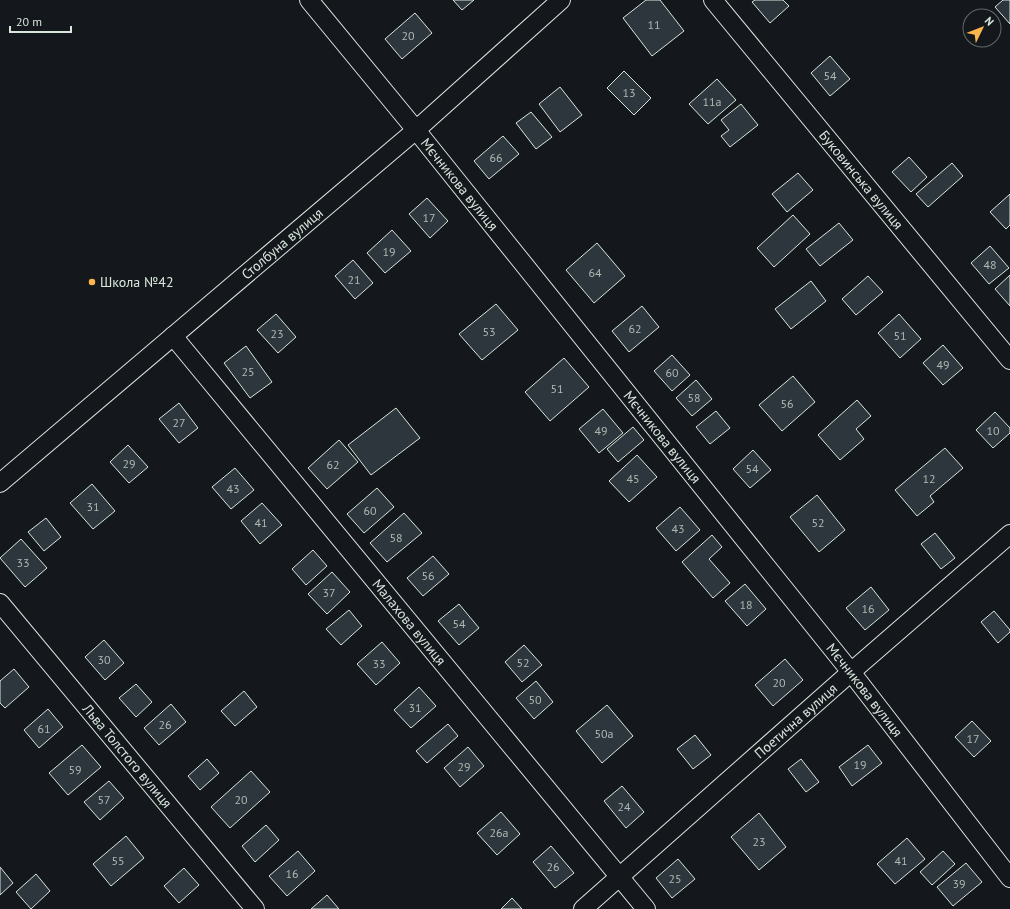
<svg xmlns="http://www.w3.org/2000/svg" width="1010" height="909" font-family="'PT Sans',sans-serif">
	<rect width="100%" height="100%" fill="#14181c"/>
	<g fill="#2c363c" stroke="#d8e6dc">
		<polygon points="453,0 474,0 462,10"/>
		<polygon points="646,0 660,0 684,31 652,56 623,18"/>
		<polygon points="755,0 783,0 789,6 770,23 752,2"/>
		<polygon points="1003,0 1010,0 1010,24 995,7"/>
		<polygon points="415,13 432,33 402,59 385,39"/>
		<polygon points="830,56 850,79 830,96 811,73"/>
		<polygon points="624,71 651,98 634,115 607,88"/>
		<polygon points="717,79 736,100 708,124 689,104"/>
		<polygon points="560,87 582,115 560,132 539,104"/>
		<polygon points="741,104 758,125 730,147 721,136 729,130 721,120"/>
		<polygon points="531,112 552,137 536,149 516,123"/>
		<polygon points="503,136 519,154 489,179 474,161"/>
		<polygon points="909,157 927,177 911,192 892,172"/>
		<polygon points="952,163 963,176 928,207 916,194"/>
		<polygon points="798,173 813,190 787,212 772,194"/>
		<polygon points="1010,194 1010,225 1006,229 990,212"/>
		<polygon points="427,198 448,221 430,238 409,214"/>
		<polygon points="793,215 810,234 774,267 757,248"/>
		<polygon points="839,223 853,240 820,266 806,249"/>
		<polygon points="392,230 411,251 385,273 367,253"/>
		<polygon points="597,243 625,276 594,303 566,270"/>
		<polygon points="990,246 1009,268 989,284 971,263"/>
		<polygon points="353,260 373,283 355,299 335,276"/>
		<polygon points="1010,275 1010,306 995,289"/>
		<polygon points="868,276 883,292 856,315 842,299"/>
		<polygon points="811,281 826,301 791,329 775,309"/>
		<polygon points="496,304 518,330 482,360 459,334"/>
		<polygon points="642,306 659,327 629,352 612,331"/>
		<polygon points="276,314 296,337 278,353 257,330"/>
		<polygon points="899,314 921,339 900,358 878,333"/>
		<polygon points="943,345 963,368 943,385 923,363"/>
		<polygon points="246,346 272,382 250,398 224,363"/>
		<polygon points="672,355 690,375 672,391 654,371"/>
		<polygon points="564,358 589,387 550,421 525,392"/>
		<polygon points="793,376 815,402 782,431 759,405"/>
		<polygon points="696,380 712,399 692,416 676,398"/>
		<polygon points="857,400 871,416 856,429 864,439 840,460 818,435"/>
		<polygon points="179,403 198,428 179,443 159,419"/>
		<polygon points="396,408 420,438 371,475 348,445"/>
		<polygon points="603,409 623,433 599,453 579,429"/>
		<polygon points="716,411 730,428 710,444 696,427"/>
		<polygon points="995,412 1010,428 1010,433 993,448 976,430"/>
		<polygon points="633,427 644,440 618,462 607,449"/>
		<polygon points="339,440 358,462 327,489 308,468"/>
		<polygon points="128,445 148,467 129,483 110,462"/>
		<polygon points="945,448 963,468 930,496 934,502 917,516 895,490"/>
		<polygon points="753,450 771,470 750,488 733,469"/>
		<polygon points="637,455 657,477 629,502 609,481"/>
		<polygon points="235,468 254,490 231,509 212,487"/>
		<polygon points="92,484 115,511 93,529 70,503"/>
		<polygon points="377,488 394,507 364,533 347,514"/>
		<polygon points="817,495 845,530 819,552 790,517"/>
		<polygon points="262,503 282,525 260,544 241,521"/>
		<polygon points="680,507 700,530 676,551 656,528"/>
		<polygon points="404,513 422,533 387,562 370,543"/>
		<polygon points="46,518 61,537 44,551 28,532"/>
		<polygon points="935,533 955,558 941,569 921,544"/>
		<polygon points="712,535 722,547 709,559 730,583 713,598 682,562"/>
		<polygon points="21,539 47,568 25,587 0,558"/>
		<polygon points="313,550 327,566 306,585 292,569"/>
		<polygon points="433,556 449,574 423,596 407,578"/>
		<polygon points="332,572 350,592 327,614 308,594"/>
		<polygon points="745,584 766,609 747,626 725,601"/>
		<polygon points="871,587 889,610 865,630 846,608"/>
		<polygon points="459,604 479,628 459,645 438,621"/>
		<polygon points="349,610 362,626 341,645 326,629"/>
		<polygon points="994,611 1010,630 1010,632 998,643 981,622"/>
		<polygon points="104,640 124,663 105,680 85,657"/>
		<polygon points="382,642 400,663 376,685 357,664"/>
		<polygon points="524,645 542,665 522,682 505,662"/>
		<polygon points="785,659 803,680 773,706 755,685"/>
		<polygon points="14,669 29,687 5,708 0,703 0,681"/>
		<polygon points="536,681 553,702 534,719 516,698"/>
		<polygon points="136,684 152,702 136,717 119,698"/>
		<polygon points="419,687 436,706 411,728 394,710"/>
		<polygon points="244,691 257,707 235,726 221,711"/>
		<polygon points="171,704 186,722 159,745 144,728"/>
		<polygon points="607,705 633,736 602,763 576,731"/>
		<polygon points="48,709 63,727 39,748 24,730"/>
		<polygon points="972,721 991,741 974,757 955,737"/>
		<polygon points="448,724 458,736 427,763 416,751"/>
		<polygon points="695,735 711,755 693,769 677,749"/>
		<polygon points="82,745 101,767 68,795 49,773"/>
		<polygon points="868,745 882,763 852,786 839,767"/>
		<polygon points="468,747 484,766 460,787 444,768"/>
		<polygon points="207,759 219,773 200,790 188,776"/>
		<polygon points="801,759 819,782 806,792 788,769"/>
		<polygon points="251,771 270,792 230,828 211,807"/>
		<polygon points="109,781 124,798 100,820 84,802"/>
		<polygon points="622,786 644,812 626,828 604,801"/>
		<polygon points="501,812 520,834 497,855 477,833"/>
		<polygon points="759,813 786,847 759,870 731,837"/>
		<polygon points="266,825 279,840 255,862 242,846"/>
		<polygon points="126,836 144,858 111,886 93,864"/>
		<polygon points="907,838 925,859 895,884 877,864"/>
		<polygon points="551,846 574,873 555,888 533,862"/>
		<polygon points="298,851 315,871 287,896 269,876"/>
		<polygon points="943,851 955,864 932,885 920,872"/>
		<polygon points="678,859 695,879 672,898 656,878"/>
		<polygon points="966,863 982,882 953,906 937,887"/>
		<polygon points="0,867 13,883 0,895"/>
		<polygon points="184,868 199,885 179,903 164,886"/>
		<polygon points="36,874 50,891 31,909 16,892"/>
		<polygon points="327,895 339,909 311,909"/>
		<polygon points="512,898 522,909 501,909"/>
	</g>
	<g fill="none" stroke-linecap="round" stroke-linejoin="round">
		<defs>
			<g id="minor">
				<path id="s1" d="M 309,0 L 416,130 L 851,672 L 1010,878"/>
				<path id="s2" d="M 713,0 L 1010,360"/>
				<path id="s3" d="M 173,336 L 646,909"/>
				<path id="s4" d="M 0,483 L 416,130 L 561,0"/>
				<path id="s5" d="M 0,603 L 255,909"/>
				<path id="s6" d="M 583,909 L 851,672 L 1010,534"/>
			</g>
		</defs>
		<use href="#minor" stroke="#d8e6dc" stroke-width="20"/>
		<use href="#minor" stroke="#14181c" stroke-width="18"/>
	</g>
	<circle fill="#ffb74d" stroke="#14181c" stroke-width="1.5" cx="92" cy="282" r="4"/>
	<g text-anchor="middle" stroke-width="3" stroke-linejoin="round" paint-order="stroke">
		<g font-size="12" fill="#adbab4">
			<text x="654" y="29">11</text>
			<text x="408" y="40">20</text>
			<text x="830" y="80">54</text>
			<text x="629" y="97">13</text>
			<text x="712" y="106">11а</text>
			<text x="496" y="162">66</text>
			<text x="429" y="222">17</text>
			<text x="389" y="256">19</text>
			<text x="990" y="269">48</text>
			<text x="595" y="277">64</text>
			<text x="354" y="284">21</text>
			<text x="635" y="333">62</text>
			<text x="489" y="336">53</text>
			<text x="277" y="338">23</text>
			<text x="900" y="340">51</text>
			<text x="943" y="369">49</text>
			<text x="248" y="376">25</text>
			<text x="672" y="377">60</text>
			<text x="557" y="393">51</text>
			<text x="694" y="402">58</text>
			<text x="787" y="408">56</text>
			<text x="179" y="427">27</text>
			<text x="601" y="435">49</text>
			<text x="993" y="435">10</text>
			<text x="129" y="468">29</text>
			<text x="333" y="469">62</text>
			<text x="752" y="473">54</text>
			<text x="633" y="483">45</text>
			<text x="929" y="483">12</text>
			<text x="233" y="493">43</text>
			<text x="93" y="511">31</text>
			<text x="370" y="515">60</text>
			<text x="261" y="527">41</text>
			<text x="818" y="527">52</text>
			<text x="678" y="533">43</text>
			<text x="396" y="542">58</text>
			<text x="23" y="567">33</text>
			<text x="428" y="580">56</text>
			<text x="329" y="597">37</text>
			<text x="746" y="609">18</text>
			<text x="868" y="613">16</text>
			<text x="459" y="628">54</text>
			<text x="104" y="664">30</text>
			<text x="523" y="667">52</text>
			<text x="379" y="668">33</text>
			<text x="779" y="687">20</text>
			<text x="535" y="704">50</text>
			<text x="415" y="712">31</text>
			<text x="165" y="729">26</text>
			<text x="44" y="733">61</text>
			<text x="604" y="738">50а</text>
			<text x="973" y="743">17</text>
			<text x="860" y="769">19</text>
			<text x="464" y="771">29</text>
			<text x="75" y="774">59</text>
			<text x="104" y="804">57</text>
			<text x="241" y="804">20</text>
			<text x="624" y="811">24</text>
			<text x="499" y="837">26а</text>
			<text x="759" y="846">23</text>
			<text x="118" y="865">55</text>
			<text x="901" y="865">41</text>
			<text x="553" y="871">26</text>
			<text x="292" y="878">16</text>
			<text x="675" y="883">25</text>
			<text x="959" y="888">39</text>
		</g>
		<g font-size="14" fill="#d8e6dc" stroke="#14181c">
			<text dy="5" stroke="none"><textPath href="#s2" startOffset="233">Буковинська вулиця</textPath></text>
			<text dy="5" stroke="none"><textPath href="#s1" startOffset="238">Мєчникова вулиця</textPath></text>
			<text dy="5" stroke="none"><textPath href="#s4" startOffset="370">Столбуна вулиця</textPath></text>
			<text dy="5" stroke="none"><textPath href="#s1" startOffset="562">Мєчникова вулиця</textPath></text>
			<text dy="5" stroke="none"><textPath href="#s3" startOffset="371">Малахова вулиця</textPath></text>
			<text dy="5" stroke="none"><textPath href="#s1" startOffset="886">Мєчникова вулиця</textPath></text>
			<text dy="5" stroke="none"><textPath href="#s6" startOffset="284">Поетична вулиця</textPath></text>
			<text dy="5" stroke="none"><textPath href="#s5" startOffset="199">Льва Толстого вулиця</textPath></text>
		</g>
		<g font-size="14" fill="#d8e6dc" stroke="#14181c" text-anchor="start">
			<text x="100" y="287">Школа №42</text>
		</g>
	</g>
	<g transform="translate(982 28) rotate(47)"><circle r="19" fill="#14181c" stroke="#626a69"/>
	<path d="M0-3L7 15L0 10L-7 15Z" fill="#ffb74d"/>
	<text y="-6" font-size="11" font-weight="bold" text-anchor="middle" fill="#d8e6dc">N</text>
	</g>
	<path d="M10 26v6h61v-6" fill="none" stroke="#d8e6dc" stroke-width="2"/>
	<text x="16" y="26" font-size="12" fill="#d8e6dc" stroke="#14181c" stroke-width="3" paint-order="stroke">20 m</text>
</svg>
